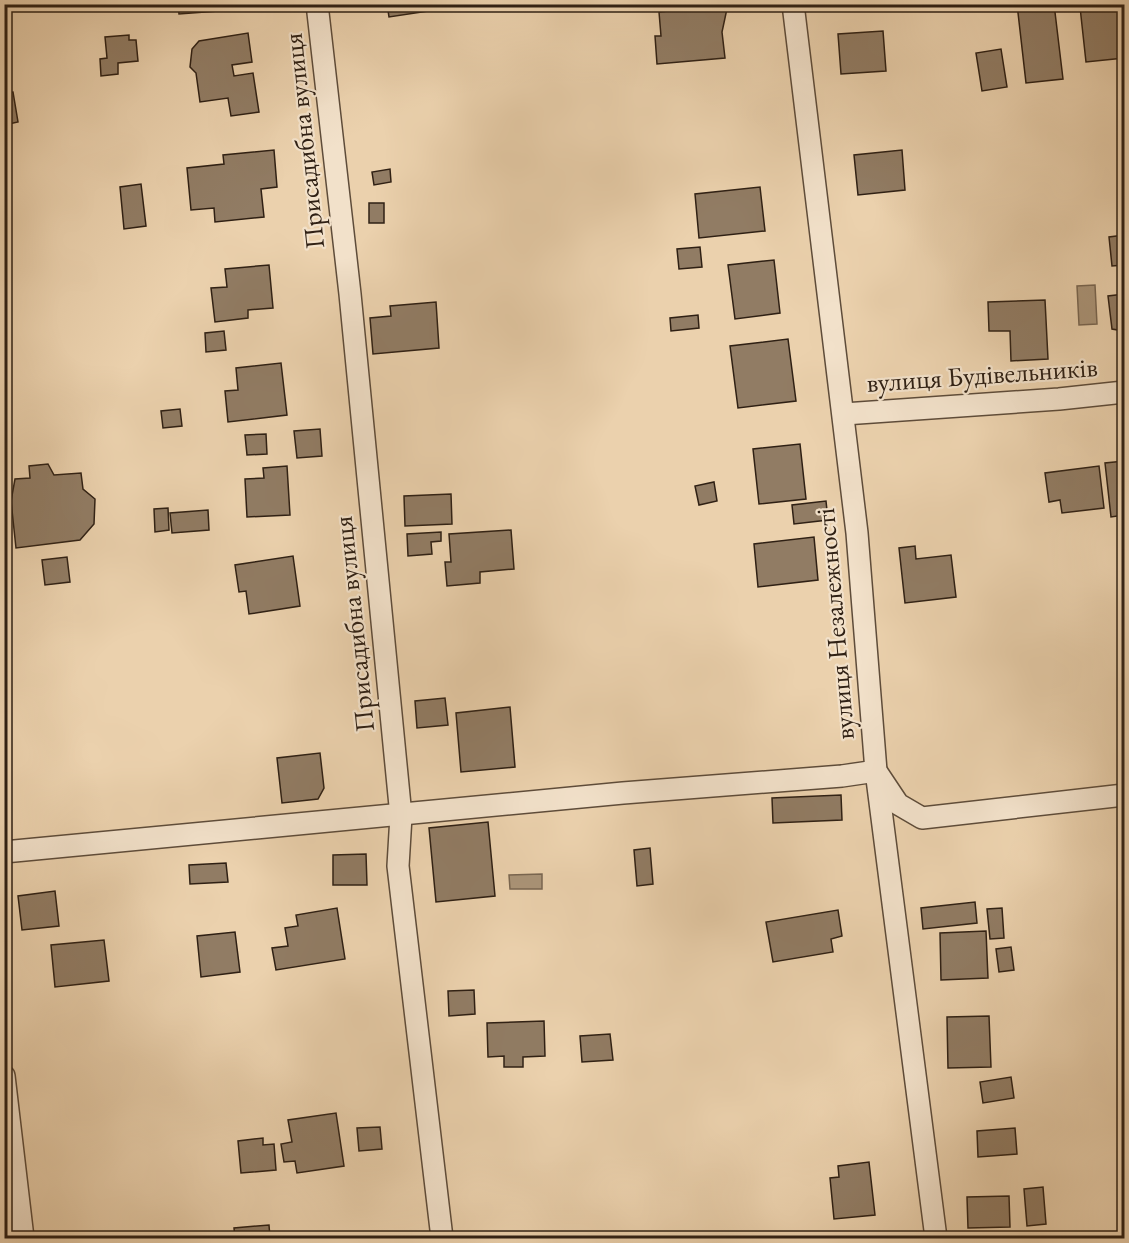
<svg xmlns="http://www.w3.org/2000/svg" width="1129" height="1243" font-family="'EB Garamond',serif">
	<rect width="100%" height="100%" fill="#ebd1ad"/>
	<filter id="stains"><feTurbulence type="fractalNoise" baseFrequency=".00333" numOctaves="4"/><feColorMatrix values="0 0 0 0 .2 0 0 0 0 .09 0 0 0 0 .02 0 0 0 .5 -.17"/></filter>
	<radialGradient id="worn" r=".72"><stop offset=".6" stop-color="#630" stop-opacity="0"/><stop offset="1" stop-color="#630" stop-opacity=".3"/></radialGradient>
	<g fill="#ab9579" stroke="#796651" stroke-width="1.5">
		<polygon points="1095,285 1097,324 1079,325 1077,286"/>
		<polygon points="542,874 542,889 510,889 509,875"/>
	</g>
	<g fill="#917c64" stroke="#2f2014" stroke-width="1.5">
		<polygon points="178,4 244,4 245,9 179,14"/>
		<polygon points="387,4 449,4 435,10 389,17"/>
		<polygon points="696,4 728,4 722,32 725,58 657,64 655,36 661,36 659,12 696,8"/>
		<polygon points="1017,4 1054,4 1063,79 1026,83"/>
		<polygon points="1104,4 1124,4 1124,58 1086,62 1080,7"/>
		<polygon points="883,31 886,71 841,74 838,34"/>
		<polygon points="248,33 252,62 232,65 234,76 253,73 259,112 231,116 228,98 200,102 196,73 190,67 192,49 199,41"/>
		<polygon points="129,35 129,40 136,40 138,61 118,63 118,74 101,76 100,59 107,58 105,37"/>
		<polygon points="1001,49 1007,87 982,91 976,53"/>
		<polygon points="13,92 18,122 4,125 4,93"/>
		<polygon points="274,150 277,187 261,189 264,217 215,222 214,208 191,210 187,168 224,164 223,155"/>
		<polygon points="902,150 905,190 858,195 854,155"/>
		<polygon points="390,169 391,182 374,185 372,172"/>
		<polygon points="141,184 146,226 124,229 120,187"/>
		<polygon points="760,187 765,231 699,238 695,194"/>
		<rect x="369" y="203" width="15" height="20"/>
		<polygon points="1124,235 1124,265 1112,266 1109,237"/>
		<polygon points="700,247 702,267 679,269 677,249"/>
		<polygon points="774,260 780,313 735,319 728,265"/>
		<polygon points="269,265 273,308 248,310 248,318 215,322 211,288 227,287 225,269"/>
		<polygon points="1124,294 1124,331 1112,329 1108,296"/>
		<polygon points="1045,300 1048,359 1011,361 1010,331 989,331 988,302"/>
		<polygon points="436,302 439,348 373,354 370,318 391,316 390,306"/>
		<polygon points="698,315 699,328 671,331 670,318"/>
		<polygon points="224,331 226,350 206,352 205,333"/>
		<polygon points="788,339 796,401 738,408 730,346"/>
		<polygon points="281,363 287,415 228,422 225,391 238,390 236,368"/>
		<polygon points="180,409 182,426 163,428 161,411"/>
		<polygon points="320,429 322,456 297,458 294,431"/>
		<polygon points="266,434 267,454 247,455 245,435"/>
		<polygon points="800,444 806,499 759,504 753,449"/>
		<polygon points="1124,461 1124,515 1111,517 1105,463"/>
		<polygon points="48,464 54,475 81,473 83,489 95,499 94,524 80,540 16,548 11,501 15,479 30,478 29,466"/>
		<polygon points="287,466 290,515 247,517 245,479 264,478 263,468"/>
		<polygon points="1099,466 1104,508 1062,513 1060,500 1049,502 1045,473"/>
		<polygon points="714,482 717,501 699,505 695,486"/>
		<polygon points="451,494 452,524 405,526 404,496"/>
		<polygon points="826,501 828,520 794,524 792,505"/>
		<polygon points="168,508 169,530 155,532 154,509"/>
		<polygon points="208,510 209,530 172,533 170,513"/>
		<polygon points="511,530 514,569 480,572 480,583 447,586 445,562 451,562 449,534"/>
		<polygon points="441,532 441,541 431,542 432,554 408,556 407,534"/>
		<polygon points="814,537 818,580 758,587 754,544"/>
		<polygon points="915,546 916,559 951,555 956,597 905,603 899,548"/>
		<polygon points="293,556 300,606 249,614 246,591 239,592 235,565"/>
		<polygon points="67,557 70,582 45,585 42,560"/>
		<polygon points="445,698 448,725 417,728 415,701"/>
		<polygon points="510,707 515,767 461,772 456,713"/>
		<polygon points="320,753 324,788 318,799 282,803 277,758"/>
		<polygon points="841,795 842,820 773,823 772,798"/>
		<polygon points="488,822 495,896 436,902 429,828"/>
		<polygon points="650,848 653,884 637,886 634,850"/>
		<polygon points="366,854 367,885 333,885 333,855"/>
		<polygon points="226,863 228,882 190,884 189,865"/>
		<polygon points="55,891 59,926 22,930 18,896"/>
		<polygon points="975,902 977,923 923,929 921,908"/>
		<polygon points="337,908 345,959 276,970 272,948 288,946 285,928 298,926 296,915"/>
		<polygon points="1002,908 1004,938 990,939 987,909"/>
		<polygon points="838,910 842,936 831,939 833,952 773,962 766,922"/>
		<polygon points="986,931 988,978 941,980 940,933"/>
		<polygon points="235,932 240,972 201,977 197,936"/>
		<polygon points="104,940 109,981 55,987 51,945"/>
		<polygon points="1011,947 1014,970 999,972 996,949"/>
		<polygon points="474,990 475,1014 449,1016 448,991"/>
		<polygon points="989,1016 991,1067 948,1068 947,1017"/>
		<polygon points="544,1021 545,1056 523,1057 523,1067 504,1067 504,1056 488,1057 487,1023"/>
		<polygon points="610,1034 613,1060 582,1062 580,1036"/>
		<polygon points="1011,1077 1014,1098 983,1103 980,1082"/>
		<polygon points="336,1113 344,1166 297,1173 295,1161 284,1162 281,1144 292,1142 288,1120"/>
		<polygon points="380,1127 382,1149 359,1151 357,1128"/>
		<polygon points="1015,1128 1017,1154 978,1157 977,1131"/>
		<polygon points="263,1138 263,1145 274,1144 276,1170 241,1173 238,1141"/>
		<polygon points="869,1162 875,1215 834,1219 830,1178 839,1177 838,1166"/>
		<polygon points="1043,1187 1046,1224 1027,1226 1024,1189"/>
		<polygon points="1009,1196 1010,1227 968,1228 967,1197"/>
		<polygon points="269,1225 270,1238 235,1238 234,1228"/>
	</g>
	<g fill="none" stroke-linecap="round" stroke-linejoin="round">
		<defs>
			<g id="street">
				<polyline points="317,4 350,294 401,816 398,866 442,1238"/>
				<polyline points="793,4 857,533 876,771 936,1238"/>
				<polyline points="844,414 1059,399 1124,392"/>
				<polyline points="878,774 898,804 922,818 1124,795"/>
				<polyline points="4,852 623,793 842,776 876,771"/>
				<polyline points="4,1076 23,1238"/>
			</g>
		</defs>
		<use href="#street" stroke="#5e4c3a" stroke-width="24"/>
		<use href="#street" stroke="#f2e1ca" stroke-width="21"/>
	</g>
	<g text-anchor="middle" stroke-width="4.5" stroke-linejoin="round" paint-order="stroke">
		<g font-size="27" fill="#2f2014" stroke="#f2e1ca">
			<text transform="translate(304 141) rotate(-96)" y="9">Присадибна вулиця</text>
			<text transform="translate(982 375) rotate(-4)" y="9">вулиця Будівельників</text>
			<text transform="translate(354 624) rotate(-96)" y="9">Присадибна вулиця</text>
			<text transform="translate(835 624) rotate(-95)" y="9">вулиця Незалежності</text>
		</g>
	</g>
	<rect width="1129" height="1243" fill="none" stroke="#ebd1ad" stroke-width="24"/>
	<rect x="6" y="6" width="1117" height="1231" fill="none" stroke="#2f2014" stroke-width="3"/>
	<rect x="12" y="12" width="1105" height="1219" fill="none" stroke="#2f2014" stroke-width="1.5"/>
	<rect width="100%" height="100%" filter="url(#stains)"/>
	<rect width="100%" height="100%" fill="url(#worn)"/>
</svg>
